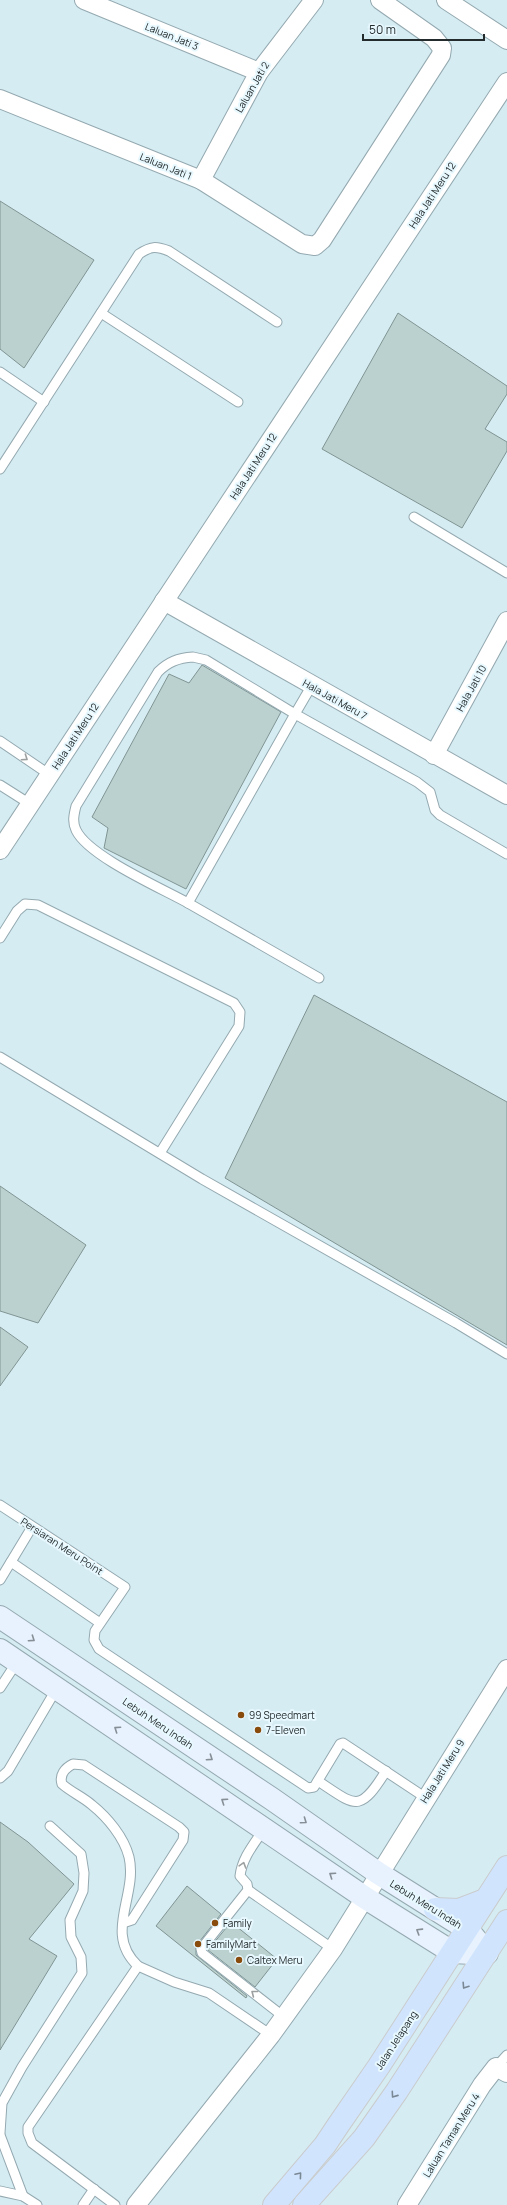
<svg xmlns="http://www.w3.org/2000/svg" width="507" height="2205" font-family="Manrope,sans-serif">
	<rect width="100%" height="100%" fill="#d6ecf3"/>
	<g fill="#bad1cf" stroke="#809593">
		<polygon points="0,201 94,260 24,368 0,349"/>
		<polygon points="398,313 507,386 507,394 485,429 507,442 507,451 462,528 322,449"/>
		<polygon points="202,665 281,712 186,889 104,848 108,828 92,817 169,674 189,683"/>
		<polygon points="314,995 507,1102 507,1345 225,1178"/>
		<polygon points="0,1186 86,1245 38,1323 0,1311"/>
		<polygon points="0,1327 28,1347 0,1386"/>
		<polygon points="0,1822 28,1842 74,1884 29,1939 57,1956 0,2050"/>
		<polygon points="187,1886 221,1914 196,1946 196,1955 247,1996 246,1998 156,1926"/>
		<polygon points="231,1922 277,1959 255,1987 208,1950"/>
	</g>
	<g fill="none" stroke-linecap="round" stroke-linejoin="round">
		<defs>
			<g id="service">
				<polyline points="101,313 238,402"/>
				<polyline points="0,372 44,402"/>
				<path d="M 0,469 L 139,254 C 151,246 156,246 169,251 L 277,322"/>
				<polyline points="414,517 507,573"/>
				<path d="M 193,657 L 206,660 L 295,714 L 188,903 C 161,888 88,856 76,830 C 72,822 74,814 76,806 L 158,672 C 168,662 178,658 193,657 Z"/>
				<polyline points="312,685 295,714 417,782 430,792 435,810 440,815 507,854"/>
				<polyline points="0,741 50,775"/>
				<polyline points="0,785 30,804"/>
				<polyline points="188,903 319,978"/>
				<polyline points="0,938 17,911 25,904 38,905 234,1003 240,1012 239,1026 160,1153"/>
				<polyline points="0,1057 202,1179 456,1323 507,1354"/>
				<polyline points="0,1505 125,1587 95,1631 94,1640 99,1649 308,1788 314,1787 340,1744 343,1743 426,1798"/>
				<polyline points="11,1562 100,1623"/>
				<polyline points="0,1580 32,1527"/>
				<polyline points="0,1688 17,1662"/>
				<polyline points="0,1778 8,1771 57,1688"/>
				<path d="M 318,1781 C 356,1806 359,1814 386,1771"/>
				<path d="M 264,1829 C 254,1844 242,1858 240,1876 L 247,1884 L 248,1890 L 201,1949 L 202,1953 L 284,2017"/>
				<polyline points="248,1890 333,1949"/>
				<polyline points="138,1966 174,1982 209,1993 271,2035"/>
				<polyline points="496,2067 507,2055"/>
				<polyline points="0,2133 2,2103 22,2067 82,1973 81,1957 71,1937 70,1920 83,1891 84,1873 81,1854 50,1826"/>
				<polyline points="0,2135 23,2196"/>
				<polyline points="0,2191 23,2196 37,2205"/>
				<polyline points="83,2205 94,2189"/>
				<path d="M 115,2205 L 32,2143 L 28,2133 L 28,2127 L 138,1966 C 103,1933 138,1896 129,1857 C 124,1837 107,1817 92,1805 C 83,1797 71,1792 62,1784 C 59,1775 65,1768 73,1764 L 84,1765 L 179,1827 L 184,1832 L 183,1840 L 132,1920 L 123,1923"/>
			</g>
			<g id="minor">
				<polyline points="84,0 259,72"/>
				<polyline points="446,0 507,40"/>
				<polyline points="0,99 201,180 302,244 315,246 322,240 441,55 442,48 434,38 380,0"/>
				<polyline points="201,180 259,72 314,0"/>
				<polyline points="164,601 507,795"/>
				<polyline points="434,755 507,621"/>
				<polyline points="0,850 507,82"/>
				<polyline points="136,2205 271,2035 333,1949 507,1669"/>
				<polyline points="407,2205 482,2085 496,2067 507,2073"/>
			</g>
			<g id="secondary">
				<polyline points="0,1617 272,1799 378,1873 467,1929 487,1953"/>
				<polyline points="0,1650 364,1897 452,1952 472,1953"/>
			</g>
			<g id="primary">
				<polyline points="435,1909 459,1910 485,1900"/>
				<polyline points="274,2205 325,2145 339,2124 379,2066 507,1867"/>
				<polyline points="304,2205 364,2138 397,2091 507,1921"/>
			</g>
		</defs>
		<use href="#service" stroke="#94a9b0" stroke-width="11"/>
		<use href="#minor" stroke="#94a9b0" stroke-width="20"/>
		<use href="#secondary" stroke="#94a9b0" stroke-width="24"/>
		<use href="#primary" stroke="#cacccd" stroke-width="24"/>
		<use href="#service" stroke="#fff" stroke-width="9"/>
		<use href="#minor" stroke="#fff" stroke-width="18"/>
		<use href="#secondary" stroke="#e8f2fe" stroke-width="22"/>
		<use href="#primary" stroke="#d0e5fd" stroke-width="22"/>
	</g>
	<defs><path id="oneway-chevron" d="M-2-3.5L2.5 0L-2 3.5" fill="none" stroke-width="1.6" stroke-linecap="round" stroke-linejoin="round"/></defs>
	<g stroke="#9ca0a0">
		<use href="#oneway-chevron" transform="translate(25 758) rotate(34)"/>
		<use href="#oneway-chevron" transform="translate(243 1865) rotate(-73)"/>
		<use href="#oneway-chevron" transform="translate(254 1993) rotate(-142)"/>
	</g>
	<g stroke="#868e96">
		<use href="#oneway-chevron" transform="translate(32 1639) rotate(34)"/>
		<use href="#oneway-chevron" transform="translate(117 1729) rotate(-146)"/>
		<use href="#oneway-chevron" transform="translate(210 1758) rotate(34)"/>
		<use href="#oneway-chevron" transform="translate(224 1801) rotate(-146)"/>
		<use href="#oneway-chevron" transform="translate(304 1821) rotate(35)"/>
		<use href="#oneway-chevron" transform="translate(332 1875) rotate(-146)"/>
		<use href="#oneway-chevron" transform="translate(419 1931) rotate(-148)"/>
	</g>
	<g stroke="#7a8895">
		<use href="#oneway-chevron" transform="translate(465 1986) rotate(123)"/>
		<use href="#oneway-chevron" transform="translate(394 2095) rotate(125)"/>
		<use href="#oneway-chevron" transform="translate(299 2175) rotate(-50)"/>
	</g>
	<g fill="#894c0d" stroke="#e7f8fe" stroke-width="1.5">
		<circle cx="241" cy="1715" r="4"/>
		<circle cx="258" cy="1730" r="4"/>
		<circle cx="215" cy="1923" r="4"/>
		<circle cx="198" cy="1944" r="4"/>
		<circle cx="239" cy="1960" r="4"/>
	</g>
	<g text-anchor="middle" stroke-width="4" stroke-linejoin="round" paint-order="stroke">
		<g font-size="10" fill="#232b2d" stroke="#e7f8fe">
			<text transform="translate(172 36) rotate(22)" y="4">Laluan Jati 3</text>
			<text transform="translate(252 87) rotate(-60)" y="4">Laluan Jati 2</text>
			<text transform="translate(166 166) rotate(22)" y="4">Laluan Jati 1</text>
			<text transform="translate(432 195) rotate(-57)" y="4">Hala Jati Meru 12</text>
			<text transform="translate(253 466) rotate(-57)" y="4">Hala Jati Meru 12</text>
			<text transform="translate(471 688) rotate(-61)" y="4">Hala Jati 10</text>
			<text transform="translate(335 699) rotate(29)" y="4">Hala Jati Meru 7</text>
			<text transform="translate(75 736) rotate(-57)" y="4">Hala Jati Meru 12</text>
			<text transform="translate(62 1546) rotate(33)" y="4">Persiaran Meru Point</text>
			<text transform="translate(158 1723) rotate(34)" y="4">Lebuh Meru Indah</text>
			<text transform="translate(442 1771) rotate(-58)" y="4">Hala Jati Meru 9</text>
			<text transform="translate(426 1904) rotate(32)" y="4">Lebuh Meru Indah</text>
			<text transform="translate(396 2040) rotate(-57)" y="4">Jalan Jelapang</text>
			<text transform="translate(451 2135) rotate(-58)" y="4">Laluan Taman Meru 4</text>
		</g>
		<g font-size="10" fill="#232b2d" stroke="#e7f8fe" text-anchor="start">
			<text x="249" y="1719">99 Speedmart</text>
			<text x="266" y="1734">7-Eleven</text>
			<text x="223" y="1927">Family</text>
			<text x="206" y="1948">FamilyMart</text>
			<text x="247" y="1964">Caltex Meru</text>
		</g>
	</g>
	<path d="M363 34v6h121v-6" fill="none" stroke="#232b2d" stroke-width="2"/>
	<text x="369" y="34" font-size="12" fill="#232b2d" stroke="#e7f8fe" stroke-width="3" paint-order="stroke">50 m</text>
</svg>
